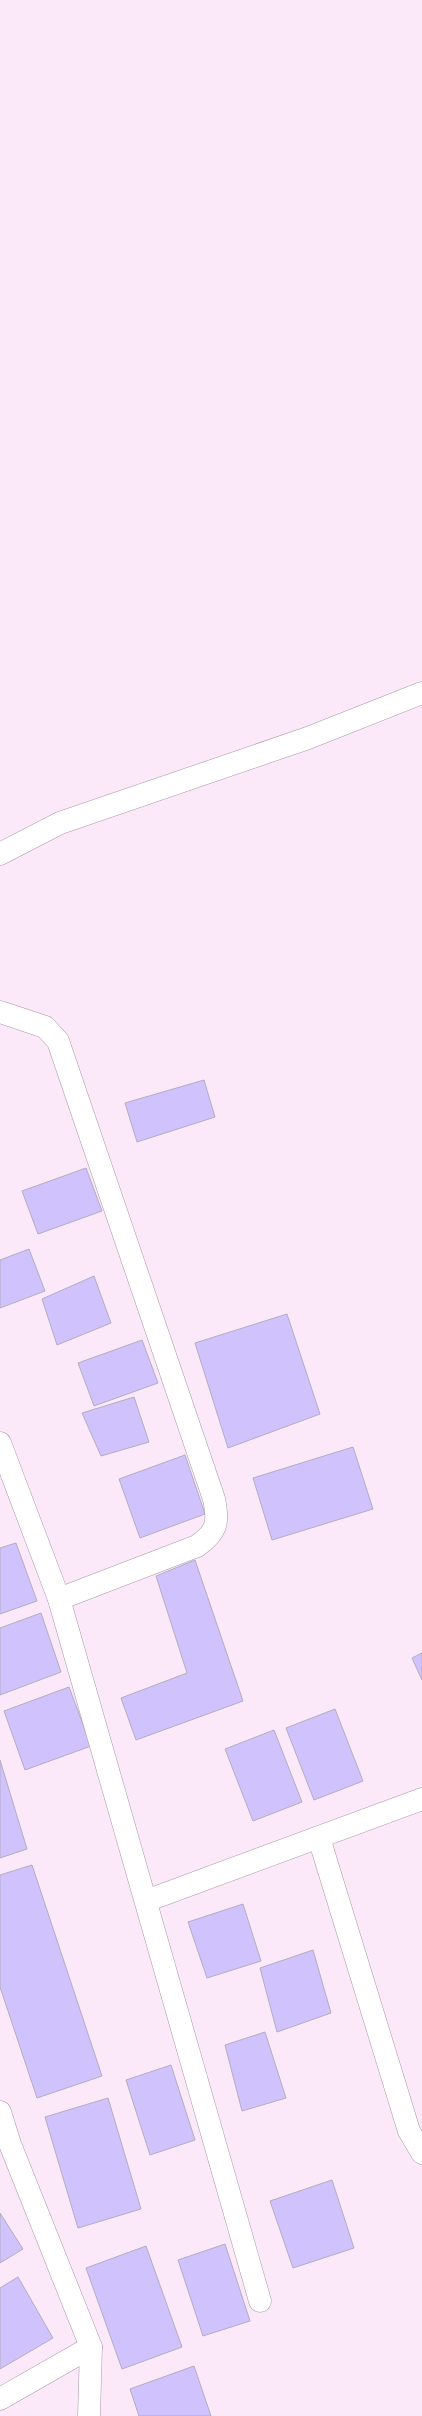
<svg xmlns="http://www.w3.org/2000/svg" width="422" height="2416" font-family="'Noto Sans',sans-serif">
	<rect width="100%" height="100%" fill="#fbe9f9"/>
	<g fill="#d0c2fc" stroke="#b2adc1">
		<polygon points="204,1080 215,1117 137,1142 125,1103"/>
		<polygon points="86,1168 102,1211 38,1234 22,1191"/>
		<polygon points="29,1249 45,1291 0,1308 0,1260"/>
		<polygon points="94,1276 111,1323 57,1345 42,1299"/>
		<polygon points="287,1314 320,1414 228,1448 195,1343"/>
		<polygon points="142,1340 158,1383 94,1406 78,1363"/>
		<polygon points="134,1397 149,1442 101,1456 82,1413"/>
		<polygon points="353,1447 373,1509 272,1540 253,1478"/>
		<polygon points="185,1455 205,1514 140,1538 119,1479"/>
		<polygon points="16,1543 37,1601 0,1614 0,1548"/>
		<polygon points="195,1560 243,1701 136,1740 121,1698 187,1673 156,1576"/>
		<polygon points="41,1613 61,1672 0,1695 0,1628"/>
		<polygon points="422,1653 422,1680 412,1658"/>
		<polygon points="69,1687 91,1746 25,1770 4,1711"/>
		<polygon points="335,1709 363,1781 314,1800 286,1728"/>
		<polygon points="274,1730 302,1802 253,1821 225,1749"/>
		<polygon points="0,1760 27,1849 0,1858"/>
		<polygon points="32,1865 102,2076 37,2098 0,1987 0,1875"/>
		<polygon points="243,1904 261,1961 207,1978 188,1922"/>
		<polygon points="313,1950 331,2013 277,2032 260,1968"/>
		<polygon points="265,2032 286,2098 242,2111 225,2045"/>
		<polygon points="171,2065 195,2140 150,2155 126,2080"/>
		<polygon points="108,2098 141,2209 78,2228 45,2117"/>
		<polygon points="332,2180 354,2248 293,2268 270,2201"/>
		<polygon points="0,2213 23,2249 0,2263"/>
		<polygon points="225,2244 250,2321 203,2336 178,2260"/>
		<polygon points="146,2246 182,2347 122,2369 86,2268"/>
		<polygon points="18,2277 53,2338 0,2369 0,2288"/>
		<polygon points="194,2366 211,2416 139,2416 130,2389"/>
	</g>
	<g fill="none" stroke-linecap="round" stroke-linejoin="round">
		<defs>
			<g id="street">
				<polyline points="0,854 60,823 308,738 422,693"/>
				<path d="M 0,1012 L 45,1027 L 58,1041 L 214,1499 C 219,1523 217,1532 197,1546 L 59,1599"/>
				<polyline points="0,1443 59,1599 260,2301"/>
				<polyline points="319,1838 409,2131 422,2153"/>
				<polyline points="146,1901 422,1799"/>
				<polyline points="0,2112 10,2144 91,2347 89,2416"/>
				<polyline points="0,2399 91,2347"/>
			</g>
		</defs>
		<use href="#street" stroke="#a998a7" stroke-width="23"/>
		<use href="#street" stroke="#fff" stroke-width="22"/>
	</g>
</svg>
